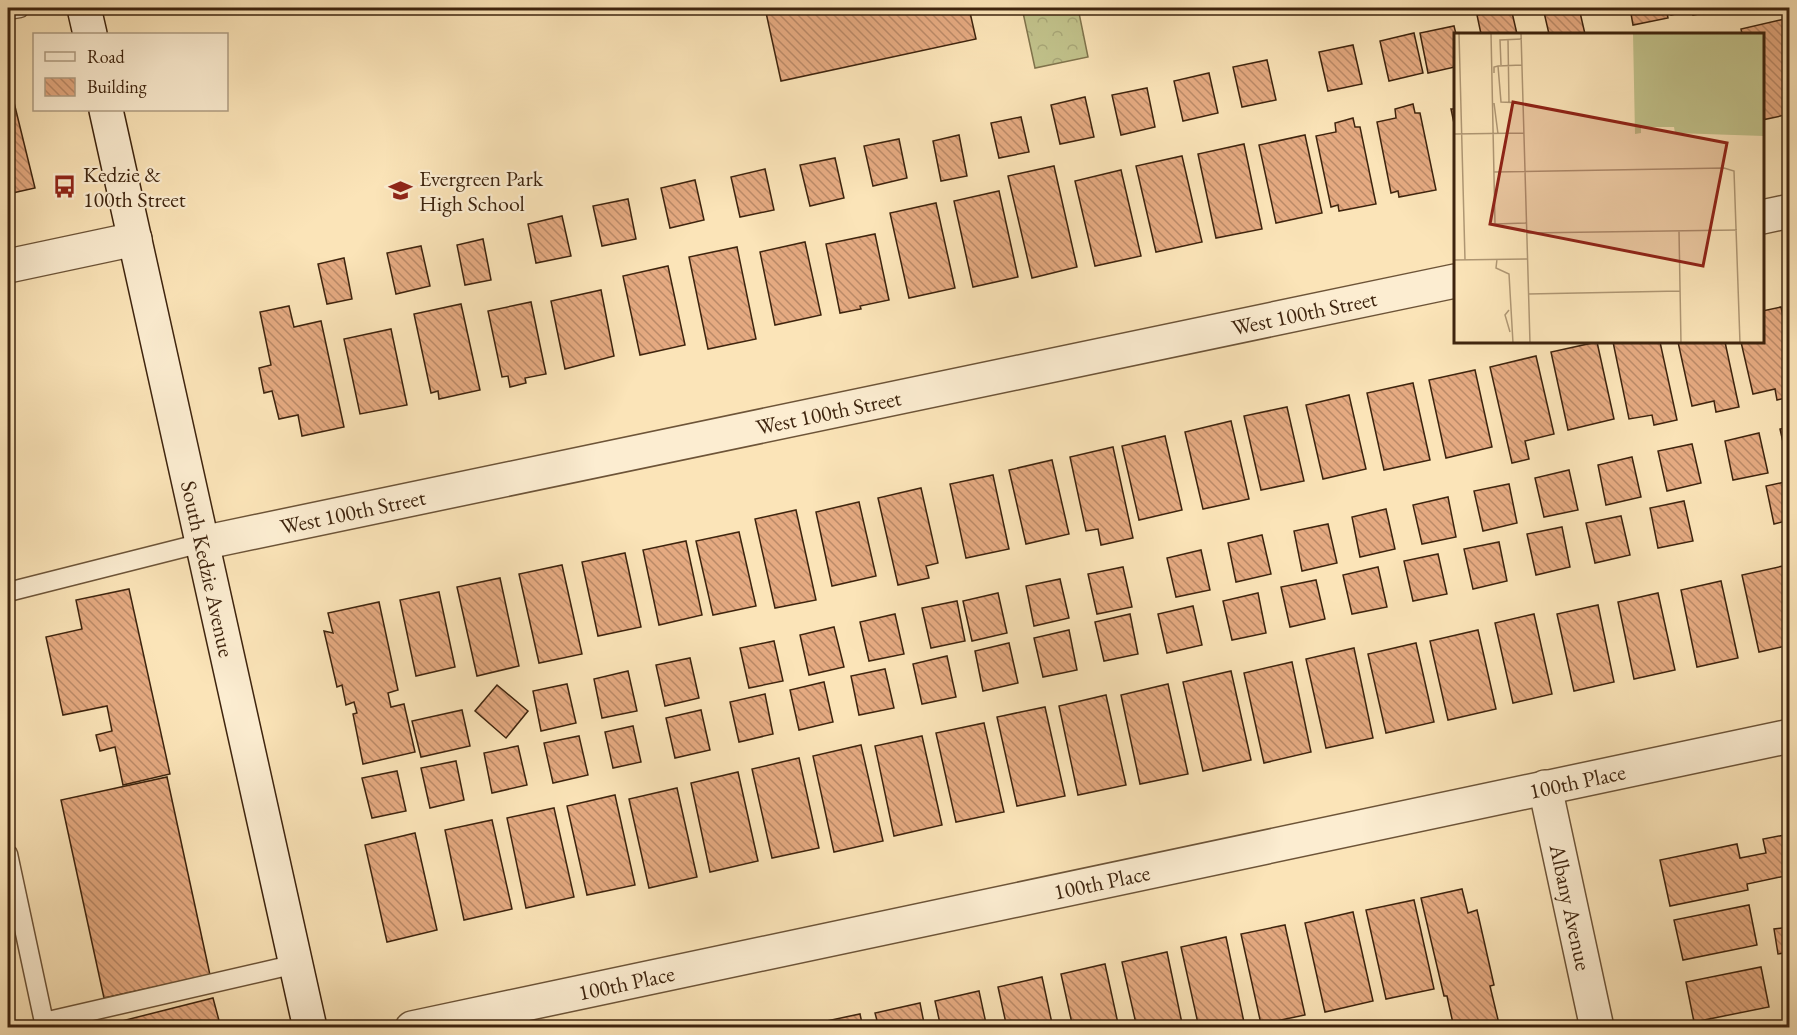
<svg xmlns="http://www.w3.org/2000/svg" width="1797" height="1035" font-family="'EB Garamond',serif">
	<defs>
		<pattern id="park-crowns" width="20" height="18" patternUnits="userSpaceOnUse" patternTransform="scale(1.5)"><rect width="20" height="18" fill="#c2c38c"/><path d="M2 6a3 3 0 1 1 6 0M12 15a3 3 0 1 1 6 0" fill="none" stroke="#a8a778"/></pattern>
		<pattern id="building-back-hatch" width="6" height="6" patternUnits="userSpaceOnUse" patternTransform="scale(1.5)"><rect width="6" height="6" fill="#e5aa81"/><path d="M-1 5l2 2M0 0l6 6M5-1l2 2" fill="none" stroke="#bb8a68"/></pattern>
	</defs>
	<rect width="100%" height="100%" fill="#fbe4b8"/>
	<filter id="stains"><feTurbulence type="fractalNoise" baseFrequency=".00333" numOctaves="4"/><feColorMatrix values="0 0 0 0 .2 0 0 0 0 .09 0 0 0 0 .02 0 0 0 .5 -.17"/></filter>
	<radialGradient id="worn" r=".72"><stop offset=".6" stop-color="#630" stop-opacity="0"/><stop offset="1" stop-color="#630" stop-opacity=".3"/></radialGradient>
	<polygon fill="url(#park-crowns)" stroke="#80744d" stroke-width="1.5" points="1022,8 1078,8 1088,57 1035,68"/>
	<g fill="url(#building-back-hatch)" stroke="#3e240e" stroke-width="1.5">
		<polygon points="765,8 969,8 976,39 781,81"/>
		<polygon points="1511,8 1517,34 1481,34 1477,15"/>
		<polygon points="1543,8 1579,8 1585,34 1549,34"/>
		<polygon points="1630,8 1666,8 1668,18 1633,25"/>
		<polygon points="1669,8 1728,8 1693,15 1692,10 1671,15"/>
		<polygon points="1789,18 1790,114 1762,120 1762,34 1742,34 1741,29"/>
		<polygon points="1454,26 1456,34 1455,67 1428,73 1420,33"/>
		<polygon points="1414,33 1423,73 1389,81 1380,41"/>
		<polygon points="1353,45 1362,84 1328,91 1319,52"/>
		<polygon points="1267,60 1276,100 1242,107 1233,67"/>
		<polygon points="1209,73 1218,113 1183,121 1174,81"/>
		<polygon points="8,78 35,188 8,194"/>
		<polygon points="1147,88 1155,127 1121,135 1112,95"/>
		<polygon points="1085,97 1094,137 1060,144 1051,105"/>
		<polygon points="1413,104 1415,113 1420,113 1436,190 1399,197 1398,191 1391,193 1377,122 1396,118 1395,109"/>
		<polygon points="1451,109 1455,109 1455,128"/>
		<polygon points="1021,117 1029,152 999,158 991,123"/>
		<polygon points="1353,118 1355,127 1360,127 1376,204 1339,211 1338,205 1331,207 1316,136 1336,132 1335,123"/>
		<polygon points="959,135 967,176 941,181 933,141"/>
		<polygon points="1305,135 1322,213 1276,223 1259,145"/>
		<polygon points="899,139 907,178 873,186 864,146"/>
		<polygon points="1244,144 1262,229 1216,238 1198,154"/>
		<polygon points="1182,156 1202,242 1156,252 1136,166"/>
		<polygon points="835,158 844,198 810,206 800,165"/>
		<polygon points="1054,166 1077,267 1032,278 1008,176"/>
		<polygon points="765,169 774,210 740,217 731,177"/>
		<polygon points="1121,170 1141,256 1095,266 1075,181"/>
		<polygon points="695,180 704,220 670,228 661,188"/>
		<polygon points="999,191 1018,277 973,287 954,201"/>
		<polygon points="628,199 636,239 602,246 593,206"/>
		<polygon points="936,203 955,288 909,298 890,213"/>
		<polygon points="562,216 571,256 536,263 528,224"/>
		<polygon points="875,234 889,300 860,306 861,309 840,313 826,244"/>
		<polygon points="483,239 491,280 465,285 457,245"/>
		<polygon points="805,242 821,315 775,325 760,252"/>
		<polygon points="421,246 430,286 396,294 387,253"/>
		<polygon points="737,247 756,339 708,349 689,257"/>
		<polygon points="344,258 352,299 327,304 318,264"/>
		<polygon points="668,266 685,345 640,355 623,276"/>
		<polygon points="601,290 614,356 565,369 551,301"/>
		<polygon points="531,302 546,374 525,378 526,383 510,387 508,376 502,377 488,311"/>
		<polygon points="461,304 480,390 439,399 438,391 431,393 414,314"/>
		<polygon points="289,306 294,327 321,321 344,427 302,436 298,415 279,419 272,391 264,393 259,368 271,365 260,312"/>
		<polygon points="1781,307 1790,347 1790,397 1777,400 1775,389 1753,394 1741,342 1762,342 1762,311"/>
		<polygon points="391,329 407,405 360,414 344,339"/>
		<polygon points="1597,342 1614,419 1568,430 1551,352"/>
		<polygon points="1613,342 1660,342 1677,420 1654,425 1652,415 1629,419"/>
		<polygon points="1678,342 1725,342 1739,407 1716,412 1714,401 1692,406"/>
		<polygon points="1536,356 1554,434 1525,441 1529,459 1512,463 1490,367"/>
		<polygon points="1475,370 1492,447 1446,458 1429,380"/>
		<polygon points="1413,383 1430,460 1384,470 1367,393"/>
		<polygon points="1349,395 1366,469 1323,479 1306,405"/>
		<polygon points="1287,407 1304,481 1261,490 1244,416"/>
		<polygon points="1231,421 1249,499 1203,509 1185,432"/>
		<polygon points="1790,427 1790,469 1789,469 1780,429"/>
		<polygon points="1759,433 1768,473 1733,480 1725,441"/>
		<polygon points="1165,436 1182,510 1139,520 1122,446"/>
		<polygon points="1692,444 1701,483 1667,491 1658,451"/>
		<polygon points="1113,447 1133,538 1101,545 1098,529 1086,531 1070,457"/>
		<polygon points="1632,457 1641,497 1606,505 1598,465"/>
		<polygon points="1052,460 1069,534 1026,544 1009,470"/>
		<polygon points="1569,470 1578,510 1544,517 1535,478"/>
		<polygon points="993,475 1009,549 966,558 950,484"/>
		<polygon points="1790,481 1790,520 1774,524 1766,486"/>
		<polygon points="1509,484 1517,523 1483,531 1474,491"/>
		<polygon points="921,488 938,563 926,566 929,578 898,585 878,498"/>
		<polygon points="1448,497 1456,537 1422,544 1413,505"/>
		<polygon points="1684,501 1693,541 1658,548 1650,508"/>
		<polygon points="859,502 876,576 832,586 816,512"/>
		<polygon points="1386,509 1395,549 1360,557 1352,517"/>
		<polygon points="796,510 816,600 775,608 755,519"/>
		<polygon points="1621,516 1630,555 1595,563 1586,523"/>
		<polygon points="1328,524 1337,563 1302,571 1294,531"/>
		<polygon points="1562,527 1570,567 1536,575 1527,534"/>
		<polygon points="739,532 756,606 713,615 696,541"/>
		<polygon points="1262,535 1271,574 1236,582 1228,543"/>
		<polygon points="686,541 702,615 659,625 643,550"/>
		<polygon points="1499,542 1507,581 1473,589 1464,549"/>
		<polygon points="1201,550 1210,590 1176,597 1167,558"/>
		<polygon points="625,553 641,627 598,636 582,562"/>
		<polygon points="1438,554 1447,594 1413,601 1404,561"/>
		<polygon points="562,565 582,654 539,663 519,574"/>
		<polygon points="1783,566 1790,598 1790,645 1759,652 1742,575"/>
		<polygon points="1123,567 1132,607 1097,614 1088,574"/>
		<polygon points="1378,567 1387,607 1352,614 1343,575"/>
		<polygon points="500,578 519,666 477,676 457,587"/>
		<polygon points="1060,579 1069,618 1034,626 1026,586"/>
		<polygon points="1316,580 1325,619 1290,627 1281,587"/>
		<polygon points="1721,581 1738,658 1697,667 1681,590"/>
		<polygon points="129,589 170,774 123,785 115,747 100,751 96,735 112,731 107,706 63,715 46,637 82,629 76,600"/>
		<polygon points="439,592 455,667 416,676 400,600"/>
		<polygon points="998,593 1007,633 972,641 963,601"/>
		<polygon points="1258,593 1266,633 1232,640 1223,601"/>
		<polygon points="1658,593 1675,670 1634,679 1618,602"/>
		<polygon points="957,601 965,641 931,648 922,608"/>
		<polygon points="379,602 398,690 388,693 391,707 404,704 415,752 363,764 353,714 357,713 354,702 346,705 342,685 337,687 324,631 333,633 328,613"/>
		<polygon points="1598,605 1614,682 1574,691 1557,614"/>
		<polygon points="1193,606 1202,645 1167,653 1158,614"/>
		<polygon points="895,614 904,654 869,661 860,622"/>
		<polygon points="1130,614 1138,654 1104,661 1095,622"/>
		<polygon points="1534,614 1552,694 1513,703 1495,623"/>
		<polygon points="834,627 844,667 809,675 800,635"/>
		<polygon points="1069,630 1077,670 1043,677 1034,638"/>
		<polygon points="1478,630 1496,709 1448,720 1430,641"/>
		<polygon points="774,641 783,681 749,688 740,648"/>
		<polygon points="1009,643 1018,683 983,691 975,651"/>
		<polygon points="1416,643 1434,722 1386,733 1368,654"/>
		<polygon points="1354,648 1373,738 1326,748 1306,659"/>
		<polygon points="947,656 956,697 922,704 913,664"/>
		<polygon points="690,658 699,698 665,706 656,665"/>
		<polygon points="1292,662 1311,752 1264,763 1244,673"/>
		<polygon points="885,669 894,708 859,715 851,676"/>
		<polygon points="628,671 637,711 602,718 594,679"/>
		<polygon points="1231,671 1251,760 1203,771 1183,682"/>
		<polygon points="824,682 833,722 799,730 790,690"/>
		<polygon points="567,684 576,723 541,731 533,691"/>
		<polygon points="1168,684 1188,774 1140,784 1121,695"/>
		<polygon points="497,685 528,711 506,738 475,711"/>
		<polygon points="765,694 773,734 739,742 730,702"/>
		<polygon points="1106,695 1126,785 1078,795 1059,706"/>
		<polygon points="1045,707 1065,796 1017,806 997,717"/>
		<polygon points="462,710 470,746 421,757 412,721"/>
		<polygon points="701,710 710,750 675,758 666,718"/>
		<polygon points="984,723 1004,812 956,822 936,733"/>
		<polygon points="633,726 641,762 613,768 605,732"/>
		<polygon points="579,736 588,775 553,783 544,743"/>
		<polygon points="922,736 942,825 894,836 875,746"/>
		<polygon points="861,745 883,841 834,852 813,756"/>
		<polygon points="518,746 527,785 492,793 484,753"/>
		<polygon points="799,758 819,848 772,858 752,769"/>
		<polygon points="456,761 464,800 430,808 421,768"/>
		<polygon points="397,771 406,811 372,818 362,778"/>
		<polygon points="738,772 758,861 710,872 691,783"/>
		<polygon points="167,777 210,975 104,998 61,800"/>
		<polygon points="677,788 697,877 649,888 629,799"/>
		<polygon points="615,795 635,885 587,895 567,806"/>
		<polygon points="554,808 574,897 526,908 507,818"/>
		<polygon points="492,820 512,909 464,920 445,830"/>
		<polygon points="415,833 437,930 387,942 365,845"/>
		<polygon points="1790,834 1790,875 1747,884 1748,890 1670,906 1660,860 1737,844 1740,858 1766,853 1763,839"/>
		<polygon points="1462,889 1468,913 1477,910 1494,985 1490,986 1500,1028 1454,1028 1447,996 1444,996 1421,898"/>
		<polygon points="1414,900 1434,989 1386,999 1366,910"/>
		<polygon points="1749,905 1757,945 1683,960 1674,920"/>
		<polygon points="1353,912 1373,1001 1325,1012 1305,923"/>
		<polygon points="1285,925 1305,1015 1261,1024 1241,934"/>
		<polygon points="1790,927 1790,952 1778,954 1774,929"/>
		<polygon points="1226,937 1245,1027 1199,1028 1181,947"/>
		<polygon points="1167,952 1183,1028 1137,1028 1122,962"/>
		<polygon points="1105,964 1119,1028 1073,1028 1061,974"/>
		<polygon points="1761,967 1769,1007 1694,1022 1686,982"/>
		<polygon points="1042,977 1053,1028 1007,1028 998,987"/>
		<polygon points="979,991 987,1028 941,1028 935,1001"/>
		<polygon points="213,998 221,1028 116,1028 114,1023"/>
		<polygon points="920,1003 925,1028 879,1028 875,1013"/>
		<polygon points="860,1014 863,1028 813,1028 812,1024"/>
		<polygon points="1417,1022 1418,1028 1392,1028"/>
	</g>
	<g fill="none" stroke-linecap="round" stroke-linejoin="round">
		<defs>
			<g id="service">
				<polyline points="8,10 20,8"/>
				<polyline points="8,592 202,543"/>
				<polyline points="8,854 44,1022 296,964"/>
			</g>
			<g id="minor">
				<polyline points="1762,217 1790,211"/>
				<polyline points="8,266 135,239"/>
				<path id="s1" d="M 202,543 L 1455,281"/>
				<path id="s2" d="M 1545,787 L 1597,1028"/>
				<path id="s3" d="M 412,1028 L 1790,736"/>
			</g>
			<g id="secondary">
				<polyline points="84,8 90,34"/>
				<path id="s4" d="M 106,110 L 310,1028"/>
			</g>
		</defs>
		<use href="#service" stroke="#6d5438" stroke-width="21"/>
		<use href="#minor" stroke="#6d5438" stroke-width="36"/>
		<use href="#secondary" stroke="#3e240e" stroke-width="36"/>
		<use href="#service" stroke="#fcedd1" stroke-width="18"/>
		<use href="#minor" stroke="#fcedd1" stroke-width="33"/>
		<use href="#secondary" stroke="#fcedd1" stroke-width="33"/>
	</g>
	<defs>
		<symbol id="bus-bare" viewBox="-9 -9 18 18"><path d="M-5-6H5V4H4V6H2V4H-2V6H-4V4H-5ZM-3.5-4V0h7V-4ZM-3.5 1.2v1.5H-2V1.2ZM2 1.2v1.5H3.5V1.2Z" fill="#8f2418" stroke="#fcedd1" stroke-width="2.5" paint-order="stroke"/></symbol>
		<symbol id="school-bare" viewBox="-9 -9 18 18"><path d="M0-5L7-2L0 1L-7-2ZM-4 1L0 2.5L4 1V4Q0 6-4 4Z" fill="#8f2418" stroke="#fcedd1" stroke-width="2.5" paint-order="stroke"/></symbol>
	</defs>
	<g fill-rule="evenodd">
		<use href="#bus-bare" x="48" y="170" width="33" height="33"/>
		<use href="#school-bare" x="384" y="174" width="33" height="33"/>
	</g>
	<g text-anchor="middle" stroke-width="4.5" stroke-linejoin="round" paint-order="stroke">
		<g font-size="22" fill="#3e240e" stroke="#fcedd1" text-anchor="start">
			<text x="83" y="182">Kedzie &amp;<tspan x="83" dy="25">100th Street</tspan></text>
			<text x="419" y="186">Evergreen Park<tspan x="419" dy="25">High School</tspan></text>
		</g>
		<g font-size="22" fill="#3e240e" stroke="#fcedd1">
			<text dy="8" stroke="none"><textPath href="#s1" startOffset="1126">West 100th Street</textPath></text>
			<text dy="8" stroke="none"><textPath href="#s1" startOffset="640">West 100th Street</textPath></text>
			<text dy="8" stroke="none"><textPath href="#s1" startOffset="154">West 100th Street</textPath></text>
			<text dy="8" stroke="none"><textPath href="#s4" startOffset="470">South Kedzie Avenue</textPath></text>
			<text dy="8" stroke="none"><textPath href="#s3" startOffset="1191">100th Place</textPath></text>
			<text dy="8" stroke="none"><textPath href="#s3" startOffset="705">100th Place</textPath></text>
			<text dy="8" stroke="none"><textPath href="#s2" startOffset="123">Albany Avenue</textPath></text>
			<text dy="8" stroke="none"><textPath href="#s3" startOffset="219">100th Place</textPath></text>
		</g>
	</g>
	<g transform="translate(1454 33)">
		<rect width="310" height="310" fill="#fbe4b8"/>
		<path d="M 179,0 L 310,0 L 310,103 L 221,100 L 220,94 L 187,94 L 187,100 L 181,101 Z" fill="#c2c38c"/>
		<path d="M 182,0 L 241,0 L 240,32 L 222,45 L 184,47 ZM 256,0 L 270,0 L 261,17 L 262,80 L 267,91 L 278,98 L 294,94 L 302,81 L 300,16 L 291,0 L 298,0 L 303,8 L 306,81 L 300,94 L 290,101 L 274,101 L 263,93 L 263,99 L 258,99 ZM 264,16 L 297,16 L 299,82 L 266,82 ZM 219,52 L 244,53 L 240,91 L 205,89 L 204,64 Z" fill="#c2c38c"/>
		<path fill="none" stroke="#af9774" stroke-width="1.5" d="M 5,0 L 11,227M 37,0 L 41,191 L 72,190M 67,0 L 76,310M 54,7 L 55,70M 47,32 L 46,7 L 68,6M 44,33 L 47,69 L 69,70M 40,40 L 40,34 L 44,33 L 68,32M 40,70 L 44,101M 0,101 L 70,100M 40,139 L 270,135 L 280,138 L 286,310M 225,198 L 227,310M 73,200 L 283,197M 43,226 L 42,235 L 55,241 L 59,310M 0,227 L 73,226M 74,261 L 226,258M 55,277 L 51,282 L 56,299"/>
		<path fill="#8f2418" fill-opacity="0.15" stroke="#8f2418" stroke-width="3" d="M 59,69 L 273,110 L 249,233 L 36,191 Z"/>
		<rect width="310" height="310" fill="none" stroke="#3e240e" stroke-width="3"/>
	</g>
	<rect width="1797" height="1035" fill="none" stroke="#fbe4b8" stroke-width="30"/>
	<rect x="9" y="9" width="1779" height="1017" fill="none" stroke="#3e240e" stroke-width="3"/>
	<rect x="15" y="15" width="1767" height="1005" fill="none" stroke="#3e240e" stroke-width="1.5"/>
	<rect x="33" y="33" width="195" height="78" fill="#fcedd1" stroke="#b09d83" stroke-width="1.5"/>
	<rect x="45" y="52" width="30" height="9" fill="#fcedd1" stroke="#b09d83" stroke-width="1.5"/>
	<text x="87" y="63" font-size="18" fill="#3e240e">Road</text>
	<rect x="45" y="78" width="30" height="18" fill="url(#building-back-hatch)" stroke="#b09d83" stroke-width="1.5"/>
	<text x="87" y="93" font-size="18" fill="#3e240e">Building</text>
	<rect width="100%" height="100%" filter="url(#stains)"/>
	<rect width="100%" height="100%" fill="url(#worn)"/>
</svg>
